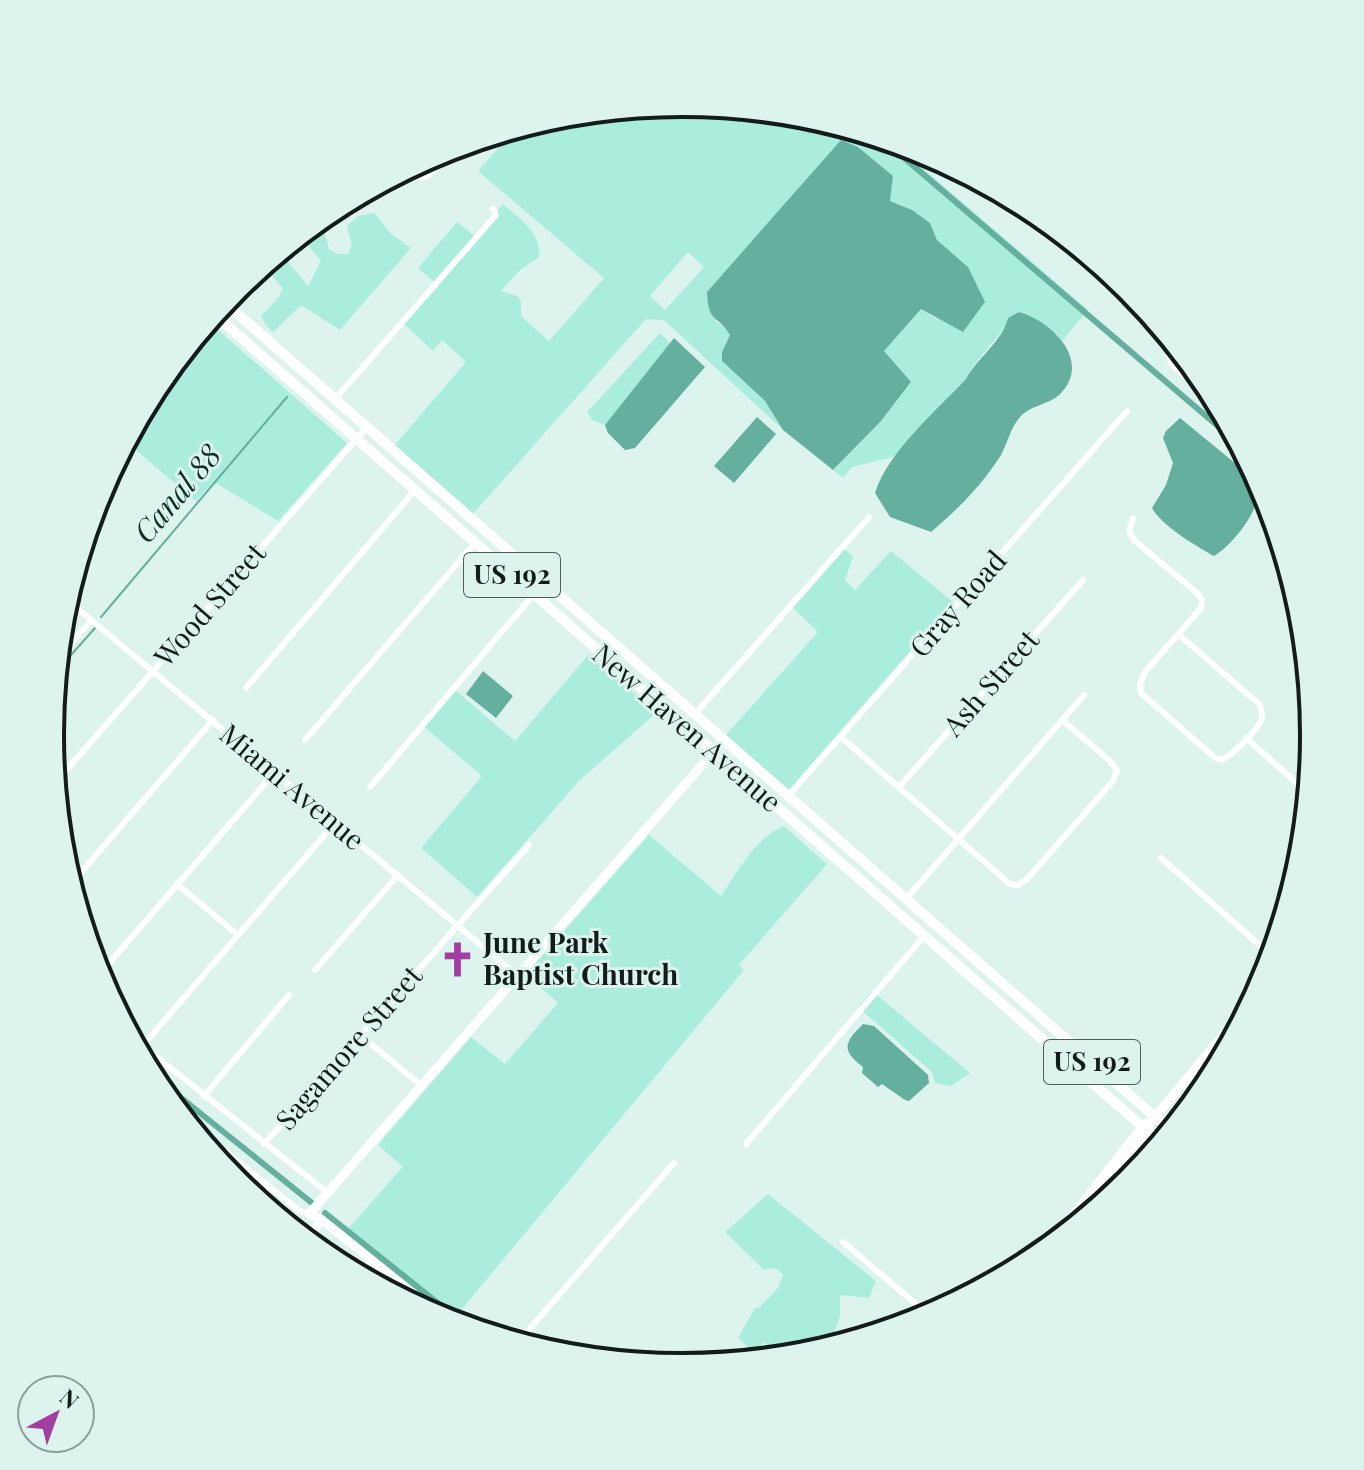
<svg xmlns="http://www.w3.org/2000/svg" width="1364" height="1470" font-family="'Playfair Display',serif">
	<rect width="100%" height="100%" fill="#ddf4ee"/>
	<g fill="#abeddd" fill-rule="evenodd">
		<path d="M 682,103 L 806,115 L 891,141 L 1088,310 L 1062,341 L 1056,333 L 1006,326 L 973,366 L 966,379 L 897,456 L 852,467 L 843,478 L 833,470 L 881,421 L 911,383 L 884,351 L 921,309 L 937,319 L 968,267 L 937,240 L 930,223 L 912,210 L 890,201 L 893,176 L 858,147 L 715,321 L 727,329 L 730,335 L 722,352 L 722,361 L 765,401 L 783,430 L 664,320 L 646,319 L 472,515 L 394,446 L 466,362 L 442,340 L 433,351 L 403,323 L 439,286 L 418,268 L 457,222 L 476,237 L 503,204 C 519,218 542,233 539,257 L 520,270 L 501,291 L 517,296 L 521,301 L 521,316 L 549,341 L 604,278 L 478,171 L 516,128 L 559,115 ZM 688,252 L 704,267 L 665,310 L 650,296 Z"/>
		<polygon points="375,213 390,233 411,248 340,330 301,305 273,332 266,326 261,316 279,297 283,288 272,276 276,268 288,262 308,286 321,261 305,241 313,234 325,234 329,249 337,254 348,254 352,245 347,226 358,216"/>
		<polygon points="208,321 347,443 278,521 214,482 196,501 126,442 157,384"/>
		<polygon points="660,333 671,344 605,425 592,420 587,412"/>
		<polygon points="843,548 853,556 845,580 855,590 891,551 953,602 788,791 725,736 818,632 793,608"/>
		<polygon points="589,654 656,713 580,780 477,897 421,848 482,776 423,726 455,690 515,741"/>
		<path d="M 784,826 L 827,864 L 739,965 L 744,970 L 452,1321 L 344,1233 L 403,1167 L 378,1145 L 471,1037 L 505,1064 L 558,1003 L 526,974 L 649,835 L 721,896 C 737,872 757,836 784,826 Z"/>
		<polygon points="872,991 970,1073 951,1086 935,1083 932,1072 858,1007"/>
		<path d="M 768,1194 L 876,1281 L 869,1298 L 840,1295 L 840,1316 L 829,1348 L 812,1353 L 807,1349 L 791,1349 L 769,1358 L 768,1346 L 765,1342 L 753,1351 L 738,1338 L 755,1308 L 759,1308 L 778,1288 L 783,1275 C 778,1268 772,1267 764,1270 L 725,1232 Z"/>
	</g>
	<g fill="#65af9f">
		<path d="M 841,140 L 858,147 L 893,176 L 890,201 L 912,210 L 930,223 L 937,240 L 968,267 L 985,302 L 963,332 L 921,309 L 884,351 L 911,382 L 881,421 L 833,470 L 783,430 L 765,401 L 722,361 L 722,352 L 730,335 C 718,314 708,324 707,292 Z"/>
		<path d="M 1019,312 C 1051,321 1091,359 1062,392 C 1051,405 1032,404 1020,417 C 1010,429 1008,442 1001,455 C 983,484 957,510 931,532 L 890,517 L 875,493 C 887,453 937,410 966,379 C 977,358 1003,341 1008,318 Z"/>
		<polygon points="674,338 705,367 635,448 625,450 608,433 605,425"/>
		<polygon points="757,417 776,434 734,483 714,466"/>
		<path d="M 1180,418 L 1258,482 C 1265,505 1233,545 1214,556 C 1196,546 1162,526 1152,508 L 1166,485 L 1173,463 L 1163,438 L 1166,431 Z"/>
		<polygon points="483,671 513,696 496,718 466,694"/>
		<path d="M 863,1024 L 874,1026 L 928,1075 L 929,1083 L 909,1101 L 905,1100 L 882,1084 L 878,1087 L 862,1073 L 863,1067 C 841,1050 844,1043 863,1024 Z"/>
	</g>
	<g fill="none" stroke-linecap="round" stroke-linejoin="round">
		<g stroke="#65af9f" stroke-width="2">
			<polyline points="101,617 287,397"/>
			<polyline points="56,672 95,628"/>
		</g>
		<g stroke="#65af9f" stroke-width="6">
			<polyline points="882,139 1240,445"/>
			<polyline points="149,1072 312,1203"/>
			<polyline points="325,1213 469,1328"/>
		</g>
		<g stroke="#fff" stroke-width="6">
			<polyline points="405,170 411,175 423,178 433,172 456,146"/>
			<polyline points="1173,341 1168,355 1172,365 1217,402"/>
			<polyline points="335,399 496,215 493,209"/>
			<path d="M 1133,518 L 1129,531 L 1134,540 L 1197,593 L 1202,600 L 1201,608 L 1145,672 L 1140,684 L 1141,693 L 1214,757 L 1221,760 C 1232,756 1260,728 1262,717 C 1263,711 1261,710 1259,704 L 1178,634"/>
			<polyline points="66,599 518,976"/>
			<polyline points="57,659 91,621"/>
			<polyline points="246,688 415,490"/>
			<polyline points="695,714 869,517"/>
			<polyline points="841,737 1010,884 1018,885 1027,879 1113,781 1117,770 1110,761 1062,720"/>
			<polyline points="1246,738 1308,793"/>
			<polyline points="305,740 475,543"/>
			<polyline points="55,783 367,427"/>
			<polyline points="370,787 534,594"/>
			<polyline points="899,787 1083,580"/>
			<polyline points="788,796 1127,411"/>
			<polyline points="1161,858 1272,956"/>
			<polyline points="177,884 238,935"/>
			<polyline points="70,885 213,720"/>
			<polyline points="906,899 1084,695"/>
			<polyline points="315,970 398,875"/>
			<polyline points="98,976 275,772"/>
			<polyline points="129,1035 328,1193"/>
			<polyline points="360,1035 422,1086"/>
			<polyline points="138,1051 335,823"/>
			<polyline points="204,1096 289,995"/>
			<polyline points="181,1116 300,1211 309,1214"/>
			<polyline points="264,1144 529,845"/>
			<polyline points="746,1144 924,936"/>
			<polyline points="258,1200 270,1187"/>
			<polyline points="843,1242 930,1316"/>
			<polyline points="358,1275 371,1260"/>
			<polyline points="518,1342 674,1163"/>
		</g>
		<g stroke="#fff" stroke-width="9">
			<polyline points="1074,1227 1150,1128"/>
			<polyline points="305,1239 322,1220"/>
			<polyline points="1044,1252 1142,1127 1155,1117 1254,998"/>
			<polyline points="447,1321 322,1220 309,1214 724,740"/>
		</g>
		<g stroke="#fff" stroke-width="10">
			<polyline points="224,302 1171,1131"/>
			<polyline points="214,314 1161,1143"/>
		</g>
	</g>
	<defs>
		<symbol id="church-bare" viewBox="-9 -9 18 18"><path d="M-1.2-6h2.4v3.5h3.3v2.4h-3.3V6h-2.4V-.1h-3.3v-2.4h3.3Z" fill="#a23da2" stroke="#ddf4ee" stroke-width="2.5" paint-order="stroke"/></symbol>
	</defs>
	<g fill-rule="evenodd">
		<use href="#church-bare" x="432" y="934" width="51" height="51"/>
	</g>
	<g text-anchor="middle" stroke-width="6" stroke-linejoin="round" paint-order="stroke">
		<g fill="#ddf4ee" stroke="#505d5a" stroke-width="2">
			<rect x="464" y="553" width="96" height="44" rx="6"/>
			<rect x="1044" y="1040" width="96" height="44" rx="6"/>
		</g>
		<g font-size="26" font-weight="bold" fill="#131c1a">
			<text x="512" y="584">US 192</text>
			<text x="1092" y="1071">US 192</text>
		</g>
		<g font-size="28" fill="#131c1a" stroke="#ddf4ee">
			<text transform="translate(958 604) rotate(-49)" y="10">Gray Road</text>
			<text transform="translate(210 605) rotate(-49)" y="10">Wood Street</text>
			<text transform="translate(991 683) rotate(-49)" y="10">Ash Street</text>
			<text transform="translate(687 728) rotate(41)" y="10">New Haven Avenue</text>
			<text transform="translate(292 787) rotate(40)" y="10">Miami Avenue</text>
			<text transform="translate(349 1048) rotate(-49)" y="10">Sagamore Street</text>
		</g>
		<g font-size="28" font-weight="bold" fill="#131c1a" stroke="#ddf4ee" text-anchor="start">
			<text x="483" y="953">June Park<tspan x="483" dy="32">Baptist Church</tspan></text>
		</g>
		<g font-size="30" font-style="italic" fill="#0b3029" stroke="#ddf4ee">
			<text transform="translate(178 494) rotate(-50)" y="10">Canal 88</text>
		</g>
	</g>
	<path d="M0 0H1364V1470H0ZM64 735a618 618 0 1 1 1236 0a618 618 0 1 1-1236 0Z" fill="#ddf4ee" fill-rule="evenodd"/>
	<path fill="none" stroke="#131c1a" stroke-width="4" d="M64 735a618 618 0 1 1 1236 0a618 618 0 1 1-1236 0Z"/>
	<g transform="translate(56 1414) rotate(41)"><circle r="38" fill="#ddf4ee" stroke="#8c9e99" stroke-width="2"/>
	<path d="M0-6L14 30L0 20L-14 30Z" fill="#a23da2"/>
	<text y="-12" font-size="22" font-weight="bold" text-anchor="middle" fill="#131c1a">N</text>
	</g>
</svg>
